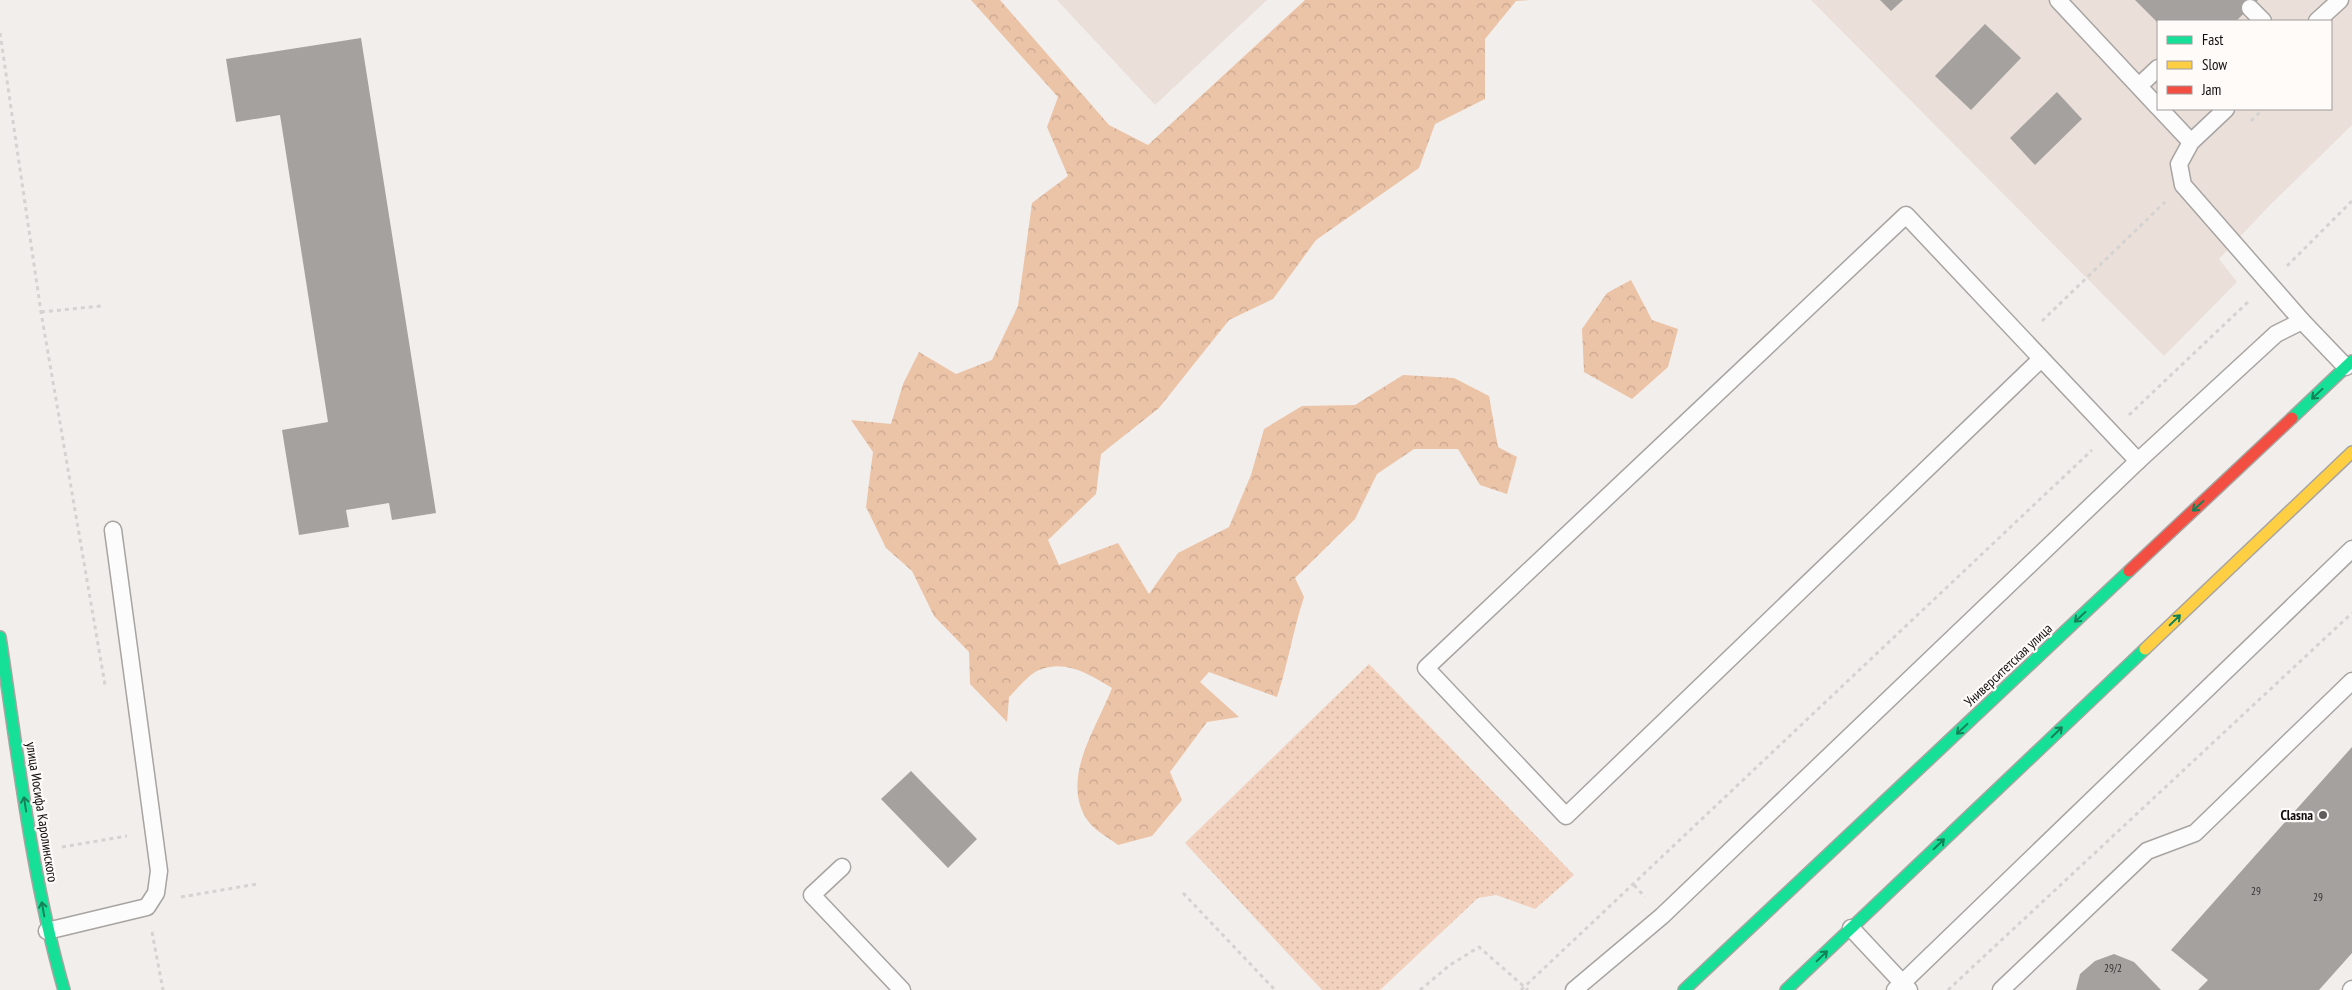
<svg xmlns="http://www.w3.org/2000/svg" width="2352" height="990" font-family="'PT Sans Narrow',sans-serif">
	<defs>
		<pattern id="grass-dots" width="8" height="8" patternUnits="userSpaceOnUse" patternTransform="scale(1.25)"><rect width="8" height="8" fill="#f2d2be"/><path d="M2 2h.1M6 6h.1" fill="none" stroke="#ceb3a2" stroke-width="1.8" stroke-linecap="round"/></pattern>
		<pattern id="forest-crowns" width="20" height="18" patternUnits="userSpaceOnUse" patternTransform="scale(1.25)"><rect width="20" height="18" fill="#ebc3a7"/><path d="M2 6a3 3 0 1 1 6 0M12 15a3 3 0 1 1 6 0" fill="none" stroke="#c8a68f"/></pattern>
	</defs>
	<rect width="100%" height="100%" fill="#f2eeeb"/>
	<g fill="#eadfd9" fill-rule="evenodd">
		<polygon points="1057,0 1267,0 1155,105"/>
		<path d="M 1811,0 L 2352,0 L 2352,125 L 2269,206 L 2219,259 L 2237,282 L 2164,356 ZM 2158,21 L 2331,21 L 2331,109 L 2158,109 Z"/>
	</g>
	<polygon fill="url(#grass-dots)" points="1369,664 1574,875 1535,909 1496,895 1478,898 1380,990 1322,990 1185,843"/>
	<g fill="url(#forest-crowns)">
		<path d="M 971,0 L 1000,0 L 1109,125 L 1148,145 L 1305,0 L 1529,0 L 1516,1 L 1485,39 L 1485,99 L 1435,124 L 1419,168 L 1316,240 L 1273,299 L 1229,320 L 1159,408 L 1101,454 L 1096,494 L 1048,540 L 1059,565 L 1118,543 L 1149,594 L 1178,553 L 1229,527 L 1251,475 L 1264,429 L 1302,406 L 1355,405 L 1403,375 L 1454,378 L 1489,396 L 1498,447 L 1517,457 L 1507,494 L 1480,485 L 1458,449 L 1414,449 L 1377,474 L 1355,519 L 1295,578 L 1304,597 C 1293,630 1288,664 1277,697 L 1209,672 L 1200,682 L 1239,717 L 1207,722 L 1170,772 L 1182,800 L 1152,836 L 1118,845 C 1109,838 1094,830 1088,821 C 1059,779 1097,728 1112,688 C 1089,674 1066,659 1039,670 C 1028,675 1017,689 1009,697 L 1007,722 L 970,684 L 969,652 L 934,616 L 912,571 L 886,548 L 866,507 L 873,452 L 851,420 L 891,424 L 903,384 L 919,352 L 956,374 L 992,360 L 1018,306 L 1032,203 L 1068,176 L 1047,127 L 1058,97 Z"/>
		<polygon points="1631,280 1652,320 1678,329 1668,367 1632,399 1584,372 1582,329 1607,293"/>
	</g>
	<g fill="#a4a19f">
		<polygon points="1880,0 1903,0 1891,11"/>
		<polygon points="2135,0 2258,0 2236,21 2158,21 2158,23"/>
		<polygon points="1985,24 2021,58 1971,110 1935,76"/>
		<polygon points="361,38 436,513 392,520 389,503 346,510 349,527 299,535 282,430 328,422 280,115 236,122 226,59"/>
		<polygon points="2057,92 2082,119 2035,165 2010,138"/>
		<polygon points="2352,747 2352,953 2319,990 2198,990 2208,980 2171,950"/>
		<polygon points="911,771 977,839 948,868 881,799"/>
		<polygon points="2114,954 2134,962 2161,990 2076,990 2080,974 2095,961"/>
	</g>
	<g fill="none" stroke-linecap="round" stroke-linejoin="round">
		<defs>
			<g id="lane">
				<polyline points="2058,0 2158,107"/>
				<polyline points="2250,8 2263,21"/>
				<polyline points="2317,21 2340,0"/>
				<polyline points="2139,86 2158,68"/>
				<polyline points="2160,109 2191,142"/>
				<polyline points="2226,109 2191,142 2179,164 2183,185 2302,321 2346,367"/>
				<polyline points="2041,359 1566,816 1426,668 1906,215 2138,461"/>
				<polyline points="842,867 812,895 902,990"/>
				<polyline points="1851,928 1909,990"/>
				<polyline points="47,931 147,907 156,893 159,871 113,530"/>
				<polyline points="1574,990 1662,916 2138,461 2276,334 2302,321"/>
				<polyline points="1895,990 2352,549"/>
				<polyline points="2001,990 2147,851 2195,833 2352,681"/>
				<polyline points="2351,990 2352,989"/>
			</g>
			<g id="fast">
				<polyline points="2292,418 2352,361"/>
				<path d="M 0,637 C 18,755 31,875 64,990"/>
				<polyline points="1684,990 2129,571"/>
				<polyline points="1786,990 2145,649"/>
			</g>
			<polyline id="slow" points="2145,649 2352,452"/>
			<polyline id="jam" points="2129,571 2292,418"/>
		</defs>
		<use href="#lane" stroke="#a7a4a2" stroke-width="19"/>
		<use href="#fast" stroke="#a7a4a2" stroke-width="14"/>
		<use href="#slow" stroke="#a7a4a2" stroke-width="14"/>
		<use href="#jam" stroke="#a7a4a2" stroke-width="14"/>
		<g stroke="#d4d3d2" stroke-width="3" stroke-dasharray="4 4" stroke-linecap="butt">
			<polyline points="0,33 41,312 105,685"/>
			<polyline points="2251,121 2263,109"/>
			<polyline points="2287,266 2352,201"/>
			<polyline points="41,312 101,306"/>
			<polyline points="2042,321 2165,202"/>
			<polyline points="2129,415 2249,301"/>
			<polyline points="62,847 127,836"/>
			<polyline points="1634,885 1645,897"/>
			<polyline points="1183,893 1275,990"/>
			<polyline points="181,897 257,884"/>
			<polyline points="152,932 163,990"/>
			<polyline points="1420,990 1450,965 1479,947 1528,990"/>
			<polyline points="1521,990 2092,450"/>
			<polyline points="1948,990 2352,613"/>
		</g>
		<use href="#lane" stroke="#fdfcfc" stroke-width="16"/>
		<use href="#fast" stroke="#16e098" stroke-width="11"/>
		<use href="#slow" stroke="#ffcf43" stroke-width="11"/>
		<use href="#jam" stroke="#f24e42" stroke-width="11"/>
	</g>
	<defs><path id="oneway-shaft" d="M-6 0H5M1.5-3L5.5 0L1.5 3" fill="none" stroke-width="1.6" stroke-linecap="round" stroke-linejoin="round" transform="scale(1.25)"/></defs>
	<g stroke="#148259">
		<use href="#oneway-shaft" transform="translate(2317 394) rotate(137)"/>
		<use href="#oneway-shaft" transform="translate(2198 506) rotate(137)"/>
		<use href="#oneway-shaft" transform="translate(2080 617) rotate(137)"/>
		<use href="#oneway-shaft" transform="translate(2175 620) rotate(-44)"/>
		<use href="#oneway-shaft" transform="translate(1962 729) rotate(137)"/>
		<use href="#oneway-shaft" transform="translate(2057 732) rotate(-44)"/>
		<use href="#oneway-shaft" transform="translate(25 804) rotate(-99)"/>
		<use href="#oneway-shaft" transform="translate(1939 844) rotate(-44)"/>
		<use href="#oneway-shaft" transform="translate(43 909) rotate(-100)"/>
		<use href="#oneway-shaft" transform="translate(1822 956) rotate(-44)"/>
	</g>
	<circle fill="#605c5b" stroke="#fefbf9" stroke-width="2" cx="2323" cy="815" r="5"/>
	<g text-anchor="middle" stroke-width="4.5" stroke-linejoin="round" paint-order="stroke">
		<g font-size="11" fill="#363332">
			<text x="2256" y="895">29</text>
			<text x="2318" y="901">29</text>
			<text x="2113" y="972">29/2</text>
		</g>
		<g font-size="14" fill="#110e0d" stroke="#fefbf9">
			<text transform="translate(2008 665) rotate(-43)" y="5">Университетская улица</text>
			<text transform="translate(42 812) rotate(81)" y="5">улица Иосифа Каролинского</text>
		</g>
		<g font-size="14" font-weight="bold" fill="#110e0d" stroke="#fefbf9" text-anchor="end">
			<text x="2313" y="820">Clasna</text>
		</g>
	</g>
	<rect x="2157" y="20" width="175" height="90" fill="#fefbf9" stroke="#9f9c9b"/>
	<rect x="2167" y="36" width="25" height="8" fill="#16e098" stroke="#9f9c9b"/>
	<text x="2202" y="45" font-size="15" fill="#110e0d">Fast</text>
	<rect x="2167" y="61" width="25" height="8" fill="#ffcf43" stroke="#9f9c9b"/>
	<text x="2202" y="70" font-size="15" fill="#110e0d">Slow</text>
	<rect x="2167" y="86" width="25" height="8" fill="#f24e42" stroke="#9f9c9b"/>
	<text x="2202" y="95" font-size="15" fill="#110e0d">Jam</text>
</svg>
